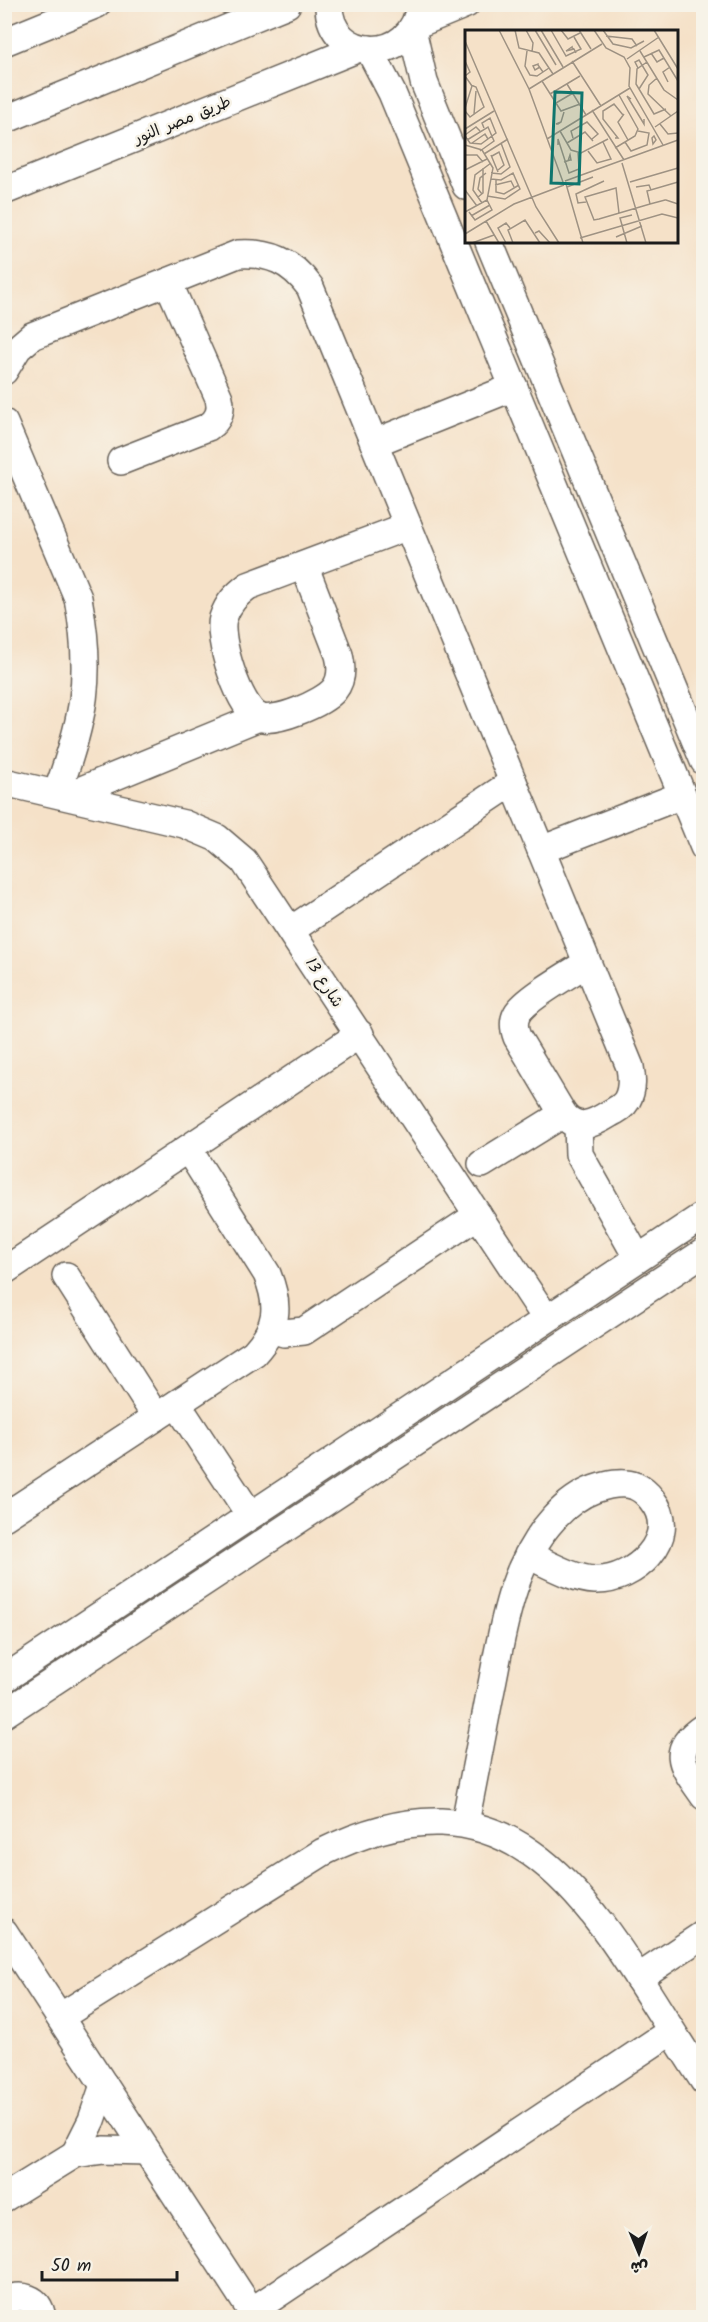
<svg xmlns="http://www.w3.org/2000/svg" width="708" height="2322" font-family="Kalam,'Playpen Sans Arabic',sans-serif">
	<rect width="100%" height="100%" fill="#f7f3e8"/>
	<filter id="ink" filterUnits="userSpaceOnUse"><feTurbulence type="fractalNoise" baseFrequency=".0167" numOctaves="2"/><feDisplacementMap in="SourceGraphic" scale="12" xChannelSelector="R" yChannelSelector="G"/><feConvolveMatrix kernelMatrix="1 2 1 2 8 2 1 2 1" color-interpolation-filters="sRGB"/></filter>
	<filter id="wash" filterUnits="userSpaceOnUse"><feTurbulence type="fractalNoise" baseFrequency=".008" numOctaves="4" result="noise"/><feDisplacementMap in="SourceGraphic" scale="24" xChannelSelector="R" yChannelSelector="G"/><feGaussianBlur stdDeviation="1.35" result="paint"/><feColorMatrix in="noise" values="0 0 0 0 0 0 0 0 0 0 0 0 0 0 0 0 0 1.4 0 .05"/><feComposite in="paint" operator="in"/></filter>
	<g filter="url(#wash)">
		<rect width="100%" height="100%" fill="#f5e1c8"/>
	</g>
	<g filter="url(#ink)">
		<g fill="none" stroke-linecap="round" stroke-linejoin="round">
			<defs>
				<g id="minor">
					<path d="M 329,4 C 328,63 414,66 420,4"/>
					<polyline points="415,25 466,4"/>
					<polyline points="412,29 424,82 466,186"/>
					<polyline points="4,42 97,4"/>
					<polyline points="369,49 392,93 704,847"/>
					<polyline points="4,120 287,4"/>
					<polyline points="4,191 359,48"/>
					<polyline points="489,242 704,761"/>
					<path d="M 4,371 L 18,348 L 32,336 L 238,254 C 270,252 291,261 310,287 L 630,1067 C 632,1078 633,1089 627,1100 C 623,1107 616,1110 609,1114 C 593,1124 577,1132 563,1114 L 517,1037 C 514,1029 513,1021 517,1014 C 524,1000 571,973 587,963"/>
					<path d="M 4,423 L 78,598 C 93,677 84,719 57,793"/>
					<polyline points="374,443 514,387"/>
					<path d="M 121,461 L 208,427 C 219,420 222,410 219,398 L 168,282"/>
					<path d="M 304,565 L 339,655 C 342,667 342,680 334,690 C 323,703 274,724 259,717 C 239,708 217,638 223,618 C 228,603 236,595 248,586 L 408,526"/>
					<polyline points="4,782 184,824 217,838 244,861 546,1318"/>
					<polyline points="67,796 259,717"/>
					<polyline points="541,850 682,795"/>
					<polyline points="291,930 513,782"/>
					<polyline points="578,1125 579,1154 637,1257"/>
					<polyline points="482,1164 563,1114"/>
					<polyline points="4,1271 360,1034"/>
					<polyline points="66,1276 156,1417"/>
					<polyline points="271,1329 284,1333 304,1331 478,1215"/>
					<polyline points="177,1404 250,1515"/>
					<path d="M 4,1517 L 254,1353 C 278,1327 280,1306 267,1274 L 188,1149"/>
					<polyline points="4,1679 704,1215"/>
					<polyline points="4,1714 704,1252"/>
					<path d="M 704,1727 C 667,1751 684,1767 704,1796"/>
					<path d="M 465,1823 C 473,1780 482,1737 490,1694 C 503,1631 509,1567 554,1518 C 566,1505 578,1495 595,1489 C 607,1485 622,1481 635,1486 C 642,1489 647,1493 652,1500 C 682,1537 634,1582 595,1580 C 573,1579 548,1564 528,1555"/>
					<polyline points="4,1932 256,2318"/>
					<polyline points="638,1978 704,1934"/>
					<path d="M 60,2017 L 323,1852 C 534,1748 606,1936 704,2081"/>
					<polyline points="75,2154 92,2120 104,2085"/>
					<polyline points="4,2198 75,2154 104,2150 147,2151"/>
					<path d="M 4,2301 C 21,2293 39,2297 42,2318"/>
					<polyline points="252,2311 670,2032"/>
				</g>
			</defs>
			<use href="#minor" stroke="#686158" stroke-width="30"/>
			<use href="#minor" stroke="#fff" stroke-width="27"/>
		</g>
	</g>
	<g text-anchor="middle" stroke-width="5" stroke-linejoin="round" paint-order="stroke">
		<g font-size="16" fill="#1c1c1c" stroke="#f7f3e8">
			<text transform="translate(182 119) rotate(-22)" y="6">طريق مصر النور</text>
			<text transform="translate(325 982) rotate(57)" y="6">شارع 13</text>
		</g>
	</g>
	<g transform="translate(465 30)">
		<rect width="213" height="213" fill="#f5e1c8"/>
		<path fill="none" stroke="#9e9283" stroke-width="1.5" d="M 34,0 L 64,59 L 98,152M 50,0 L 54,18 L 74,23 L 88,44M 61,0 L 68,13 L 67,22M 70,0 L 91,35M 76,0 L 98,37M 86,0 L 101,26 L 116,19 L 109,7M 96,0 L 103,9 L 115,3M 114,0 L 126,19M 129,0 L 141,18 L 159,27 L 165,38 L 164,56 L 198,115M 138,0 L 148,14 L 166,18 L 179,11M 189,0 L 213,39M 141,6 L 167,9 L 172,16M 0,11 L 71,177 L 94,213M 109,19 L 101,21 L 107,17 L 107,18 L 109,19 L 111,23M 62,21 L 60,36 L 65,45 L 72,46 L 84,38M 175,21 L 199,60 L 213,70M 186,23 L 192,32 L 199,28M 179,27 L 194,20 L 213,51M 162,29 L 194,7M 0,31 L 5,42 L 0,46M 107,31 L 136,76M 182,32 L 172,39 L 171,54 L 189,84 L 201,79M 75,37 L 70,40 L 68,36 L 73,34 L 73,35 L 78,42M 173,38 L 170,32 L 174,30 L 183,45 L 174,59M 0,46 L 7,56 L 0,78M 192,48 L 184,55 L 183,64 L 206,86M 77,51 L 96,81 L 115,74M 203,52 L 198,42 L 205,37M 102,54 L 121,85M 64,59 L 137,14M 85,64 L 115,46M 166,69 L 162,66 L 179,94 L 179,89M 91,73 L 108,63M 127,80 L 159,130M 0,81 L 5,87 L 19,77 L 11,57 L 6,55M 9,84 L 11,61M 159,84 L 153,92 L 163,110M 96,92 L 91,94 L 93,94 L 96,92 L 99,82M 195,94 L 203,104 L 213,103M 190,97 L 213,81M 0,99 L 29,81M 95,101 L 106,120 L 116,123 L 143,109M 0,105 L 11,97 L 15,101M 0,106 L 5,113 L 16,114 L 31,103 L 25,88 L 17,93 L 19,98M 189,106 L 191,110 L 188,114 L 187,108 ZM 108,108 L 106,101 L 122,92 L 133,104 L 127,109M 150,108 L 153,108 L 138,89 L 138,81 L 149,74 L 158,85M 82,109 L 165,58M 2,110 L 23,97 L 29,111 L 15,121M 160,112 L 166,121 L 182,115 L 184,103 L 173,101M 7,113 L 20,104 L 23,109M 102,113 L 120,102 L 128,111M 0,115 L 17,120 L 28,138 L 22,170 L 0,182M 93,115 L 93,109 L 104,143 L 114,139 L 113,122M 150,118 L 170,106 L 173,99 L 154,65M 123,121 L 132,133 L 146,129 L 138,112M 19,124 L 43,109M 0,125 L 12,125 L 18,132M 26,125 L 33,142M 27,126 L 34,122 L 39,135 L 33,140M 99,132 L 105,130 L 106,130 L 105,125 L 103,131M 157,133 L 181,213M 0,140 L 22,129M 26,143 L 36,144 L 45,137 L 36,113M 31,150 L 31,162 L 39,164 L 54,155M 100,151 L 213,110M 165,152 L 213,138M 101,154 L 118,213M 30,155 L 46,151 L 49,157M 102,157 L 128,147M 171,157 L 184,155 L 186,160M 0,160 L 12,176M 17,164 L 13,159 L 15,148 L 21,143M 22,166 L 40,169 L 55,159 L 48,143 L 36,150 L 26,149M 13,167 L 18,163 L 18,138M 121,172 L 113,173 L 111,164 L 139,151M 17,173 L 8,160 L 10,145 L 26,133M 185,174 L 182,161 L 213,152M 4,182 L 10,190 L 27,180 L 22,170M 154,183 L 151,158 L 120,167 L 129,190 L 134,189 L 185,174 L 200,170 L 201,170 L 213,174M 6,186 L 25,175M 21,191 L 34,213M 70,203 L 74,201 L 85,213M 0,204 L 49,174 L 99,155M 151,207 L 177,196M 115,208 L 197,184 L 213,188M 7,213 L 29,205M 41,213 L 33,198 L 41,193 L 45,198M 48,213 L 43,200 L 60,190 L 75,213M 162,213 L 155,188 L 167,185"/>
		<path fill="#0f766e" fill-opacity="0.15" stroke="#0f766e" stroke-width="3" d="M 90,62 L 117,63 L 114,154 L 86,153 Z"/>
		<rect width="213" height="213" fill="none" stroke="#1c1c1c" stroke-width="3"/>
	</g>
	<rect width="708" height="2322" fill="none" stroke="#f7f3e8" stroke-width="24"/>
	<g transform="translate(639 2253) rotate(178)" stroke="#f7f3e8" stroke-width="4.5" paint-order="stroke">
	<path d="M0-4.5L10 22L0 15L-10 22Z" fill="#1c1c1c"/>
	<text y="-9" font-size="16" font-weight="bold" text-anchor="middle" fill="#1c1c1c">ش</text>
	</g>
	<path d="M42 2271v9h135v-9" fill="none" stroke="#1c1c1c" stroke-width="3"/>
	<text x="51" y="2271" font-size="18" fill="#1c1c1c" stroke="#f7f3e8" stroke-width="4.5" paint-order="stroke">50 m</text>
</svg>
